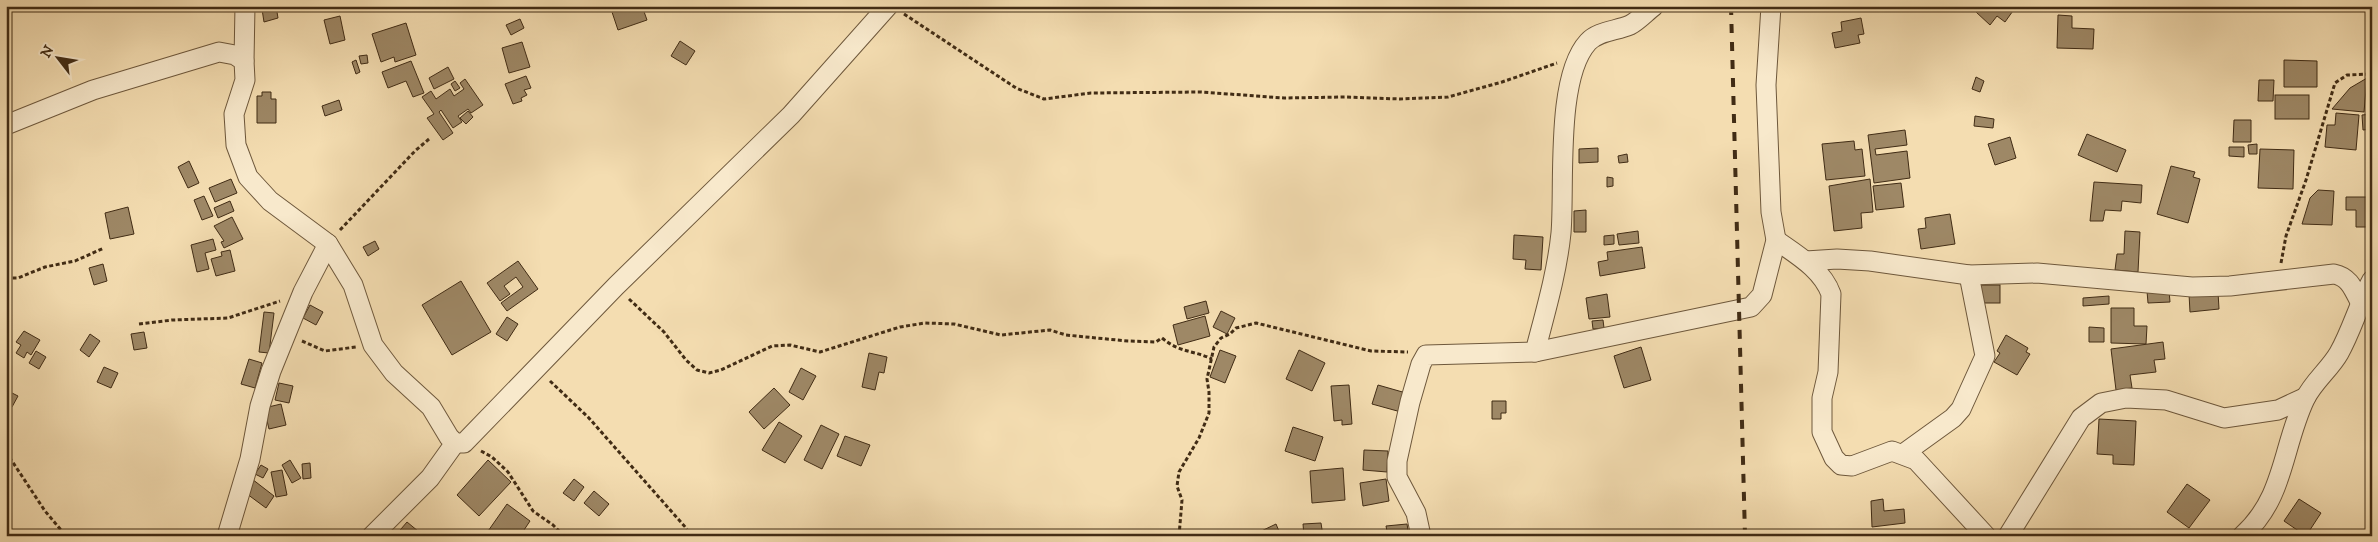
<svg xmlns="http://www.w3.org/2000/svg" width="2378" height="542" font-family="'IM FELL DW Pica',serif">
	<rect width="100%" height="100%" fill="#f4ddb1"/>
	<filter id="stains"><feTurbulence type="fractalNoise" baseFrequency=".004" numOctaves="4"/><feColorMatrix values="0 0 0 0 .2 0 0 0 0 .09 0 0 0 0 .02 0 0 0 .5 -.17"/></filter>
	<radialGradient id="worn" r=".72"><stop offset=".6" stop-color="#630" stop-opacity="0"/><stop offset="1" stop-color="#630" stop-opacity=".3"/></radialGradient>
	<g fill="#9e8866" stroke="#412c15">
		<polygon points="276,6 278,18 264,22 262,9"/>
		<polygon points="610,6 642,6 647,20 618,30"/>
		<polygon points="1980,6 2012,6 2015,8 2005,22 1997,16 1990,25 1976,12"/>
		<polygon points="2058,15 2072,16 2072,28 2094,29 2093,49 2057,48"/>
		<polygon points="340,16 345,40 330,44 324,20"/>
		<polygon points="1861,18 1864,34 1858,35 1860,43 1835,48 1832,33 1842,31 1841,22"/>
		<polygon points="520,19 524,28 511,35 506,25"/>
		<polygon points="406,23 416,55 395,62 394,57 381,62 372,34"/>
		<polygon points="680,41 695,51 686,65 671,56"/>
		<polygon points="522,42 530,67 509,73 502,48"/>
		<polygon points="367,55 368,63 361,64 359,56"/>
		<polygon points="356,60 360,72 356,74 352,62"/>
		<polygon points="2284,60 2317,61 2317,87 2284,87"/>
		<polygon points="411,61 424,93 413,97 406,81 388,88 382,72"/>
		<polygon points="448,67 454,79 434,89 429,78"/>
		<polygon points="526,76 531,88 524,90 527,95 521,98 522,101 513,104 505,84"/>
		<polygon points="1976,77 1984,81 1980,92 1972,89"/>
		<polygon points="2367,78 2364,112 2332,109 2350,88"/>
		<polygon points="465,79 483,105 471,113 468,109 458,116 462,122 453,128 441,110 439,112 453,133 443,140 427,118 434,114 422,97 431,91 436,99 450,89 454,96 464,89 460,83"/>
		<polygon points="2259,80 2274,80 2273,101 2258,101"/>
		<polygon points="455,81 460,88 455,91 451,84"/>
		<polygon points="262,92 271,92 271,99 276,99 276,123 257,123 257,96 262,96"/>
		<rect x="2275" y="95" width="34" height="24"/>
		<polygon points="339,100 342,110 325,116 322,106"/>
		<polygon points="468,111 473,117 466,124 460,118"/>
		<polygon points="2336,113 2359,115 2356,150 2325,147 2327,125 2335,125"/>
		<polygon points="2372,114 2372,129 2363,130 2362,115"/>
		<polygon points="1975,116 1994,119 1993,128 1974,126"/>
		<polygon points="2234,120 2251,120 2251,142 2233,142"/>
		<polygon points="1905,130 1907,145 1875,149 1876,155 1907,151 1910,178 1874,183 1868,135"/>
		<polygon points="2087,134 2126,150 2117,172 2078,155"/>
		<polygon points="2010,137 2016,158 1995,165 1988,144"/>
		<polygon points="1854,141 1855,150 1862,149 1865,176 1826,180 1822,144"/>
		<polygon points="2257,144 2257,154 2249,154 2248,145"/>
		<polygon points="2229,147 2244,147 2244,157 2229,156"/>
		<polygon points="1598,148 1598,162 1579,163 1579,149"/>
		<polygon points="2260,149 2294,150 2293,189 2258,188"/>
		<polygon points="1627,154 1628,162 1619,163 1618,156"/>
		<polygon points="189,161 199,183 188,188 178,167"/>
		<polygon points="2171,166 2195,172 2193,177 2200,179 2188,223 2157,214"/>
		<polygon points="1607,177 1613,178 1613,186 1607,187"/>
		<polygon points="231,179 237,193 215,202 209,188"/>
		<polygon points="1870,179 1873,212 1861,213 1862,228 1834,231 1829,186"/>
		<polygon points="2094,182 2142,185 2141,203 2122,201 2121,211 2105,210 2103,221 2090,221"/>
		<polygon points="1901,183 1904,207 1876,210 1873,186"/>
		<polygon points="2318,190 2334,191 2332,225 2302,224 2310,198"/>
		<polygon points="204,196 213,216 202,220 194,200"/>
		<polygon points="2346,197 2372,197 2372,227 2356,227 2356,210 2346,210"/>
		<polygon points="230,201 234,211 218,218 214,208"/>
		<polygon points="128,207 134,234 110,239 105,213"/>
		<polygon points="1586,210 1586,232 1574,232 1574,211"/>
		<polygon points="1950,214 1955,244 1921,249 1918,229 1926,228 1925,218"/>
		<polygon points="232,217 243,239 224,248 221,242 224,241 214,226"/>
		<polygon points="1638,231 1639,243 1619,245 1617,234"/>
		<polygon points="2125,231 2140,232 2138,272 2115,270 2117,254 2124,254"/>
		<polygon points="1514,235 1543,237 1541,270 1525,269 1526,260 1513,259"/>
		<polygon points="1614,235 1614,244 1604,245 1604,236"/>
		<polygon points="213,239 216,250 205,253 209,269 197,272 191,245"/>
		<polygon points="375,241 379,249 368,256 363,247"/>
		<polygon points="1642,247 1645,268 1600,276 1598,262 1608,260 1607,252"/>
		<polygon points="230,250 235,271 216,276 211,259 222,256 221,252"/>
		<polygon points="518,261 538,289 507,311 501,303 523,287 516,277 504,286 510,294 500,301 487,283"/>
		<polygon points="103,264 107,281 94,285 89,268"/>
		<polygon points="461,281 491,332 452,355 422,305"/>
		<rect x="1978" y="285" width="22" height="18"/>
		<polygon points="2169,290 2170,302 2148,303 2147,291"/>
		<polygon points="2218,292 2219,309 2190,312 2189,294"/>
		<polygon points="1607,294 1610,317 1589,319 1586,298"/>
		<polygon points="2109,296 2109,304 2083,306 2083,298"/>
		<polygon points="1206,301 1209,313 1187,319 1184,307"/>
		<polygon points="310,305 323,312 316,325 303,318"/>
		<polygon points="2111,308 2134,308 2134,326 2147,326 2146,344 2111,343"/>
		<polygon points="1221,311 1235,318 1227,334 1213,327"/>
		<polygon points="264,312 274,313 269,353 259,352"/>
		<polygon points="1205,316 1210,336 1178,345 1173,325"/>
		<polygon points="507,317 518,324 507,341 496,334"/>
		<polygon points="1603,320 1604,328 1593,329 1592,321"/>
		<polygon points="2089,327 2104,328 2104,342 2089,342"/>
		<polygon points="24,331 40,340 31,355 27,352 24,358 16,353 21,345 16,342"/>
		<polygon points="144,332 147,348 134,350 131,334"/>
		<polygon points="90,334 100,341 89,357 80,350"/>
		<polygon points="2006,335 2028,348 2026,352 2030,354 2017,375 1994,362 2000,353 1997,351"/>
		<polygon points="2163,342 2165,359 2154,360 2156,372 2130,375 2132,388 2116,390 2111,349"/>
		<polygon points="1641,347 1651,380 1624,388 1614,356"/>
		<polygon points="1220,350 1236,356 1225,383 1210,377"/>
		<polygon points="1299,350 1325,363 1312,391 1286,379"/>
		<polygon points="36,351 46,357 39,369 29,363"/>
		<polygon points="869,353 887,357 884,373 879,372 875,390 862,387"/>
		<polygon points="249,359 262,363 255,388 241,384"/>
		<polygon points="104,367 118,373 111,388 97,382"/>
		<polygon points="801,368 816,376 803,400 789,392"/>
		<polygon points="279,383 293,386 289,403 275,400"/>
		<polygon points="1349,385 1352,424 1342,425 1342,420 1334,421 1331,386"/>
		<polygon points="1378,385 1406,393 1401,412 1372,404"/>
		<polygon points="774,388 790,405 764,429 749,412"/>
		<polygon points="10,392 18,396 12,407 6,404 6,398"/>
		<polygon points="1492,401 1506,401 1506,413 1501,413 1501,419 1492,419"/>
		<polygon points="281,404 286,425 269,429 264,408"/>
		<polygon points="2099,419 2136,421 2134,465 2113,464 2113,455 2097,454"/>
		<polygon points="779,422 802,436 785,463 762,450"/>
		<polygon points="821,425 839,434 822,469 804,460"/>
		<polygon points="1293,427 1323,437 1315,461 1285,451"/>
		<polygon points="845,436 870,445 861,466 837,456"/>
		<polygon points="1364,450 1388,451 1387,472 1363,470"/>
		<polygon points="290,460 301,478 292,483 282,465"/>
		<polygon points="488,460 511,482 479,516 457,495"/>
		<polygon points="310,463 311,478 303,479 302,464"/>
		<polygon points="261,465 268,469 263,478 255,474"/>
		<polygon points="1343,468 1345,500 1312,503 1310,471"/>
		<polygon points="282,470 287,495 276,497 271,472"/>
		<polygon points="252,479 274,496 266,508 243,491"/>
		<polygon points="574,479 584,487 574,501 563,493"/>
		<polygon points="1386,479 1389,501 1363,506 1360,483"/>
		<polygon points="2187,484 2210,500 2189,528 2167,512"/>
		<polygon points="594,491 609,504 599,516 584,503"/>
		<polygon points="1883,499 1884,511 1904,509 1905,523 1872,527 1871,501"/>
		<polygon points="2299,499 2321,513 2306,536 2284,521"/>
		<polygon points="507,504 530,521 520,536 489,536 486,534"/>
		<polygon points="407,522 424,536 395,536"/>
		<polygon points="1321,523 1323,536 1304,536 1303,524"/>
		<polygon points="1276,524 1281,536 1251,536"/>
		<polygon points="1407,524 1409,536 1388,536 1386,526"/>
		<polygon points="1608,532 1608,536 1584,536 1584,535"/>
	</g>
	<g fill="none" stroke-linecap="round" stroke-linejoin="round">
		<defs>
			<g id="minor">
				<polyline points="244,61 245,6"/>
				<polyline points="6,125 93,90 219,52 235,55 244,61 245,80 234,114 236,145 248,177 270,201 328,244 353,285 373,345 394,373 431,407 449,437 455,443 464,443 616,286 791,115 888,6"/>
				<path d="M 1776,240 C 1797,255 1822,269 1831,294 L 1828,372 L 1822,398 L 1822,432 L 1834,458 L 1841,465 L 1852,466 L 1892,451 L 1916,460 L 1986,536"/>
				<path d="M 1806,261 L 1837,259 L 1870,261 L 1969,275 L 2037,273 L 2192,287 L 2230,286 L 2334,274 C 2349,277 2353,288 2360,302"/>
				<path d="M 1535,352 C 1545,313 1557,273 1561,233 C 1565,186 1555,78 1588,42 C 1598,31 1616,31 1630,25 C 1638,21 1646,12 1654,6"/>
				<polyline points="1903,454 1953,418 1961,409 1985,356 1969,275"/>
				<polyline points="227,536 250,459 260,406 271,371 303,292 328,244"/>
				<polyline points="372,536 430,478 455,443"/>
				<polyline points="1421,536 1416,513 1397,477 1397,461 1410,402 1421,364 1426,355 1535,352 1751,307 1762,295 1776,240 1771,212 1766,85 1771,6"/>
				<polyline points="2008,536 2081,418 2101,403 2126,398 2166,400 2224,418 2278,410 2306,397"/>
				<path d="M 2242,536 C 2285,498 2282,447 2305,399 C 2313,382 2330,369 2339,353 C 2352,330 2359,303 2372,280"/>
			</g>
		</defs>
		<use href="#minor" stroke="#6e583c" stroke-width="21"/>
		<g stroke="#412c15" stroke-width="3" stroke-dasharray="4 2.5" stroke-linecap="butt">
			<polyline points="904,14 1016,88 1044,99 1091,93 1201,92 1284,98 1345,97 1400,99 1448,97 1502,82 1557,63"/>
			<polyline points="340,230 415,151 429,139"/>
			<polyline points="2281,263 2286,236 2306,180 2335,83 2347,75 2372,74"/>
			<polyline points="6,278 18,278 45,267 75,261 104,248"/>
			<path d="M 629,299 L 664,332 L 686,360 L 697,370 L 709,373 L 721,370 L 772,346 L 790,345 L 820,352 L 900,327 L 925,323 L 954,324 L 1001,335 L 1050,330 L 1066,335 L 1128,341 L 1156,342 L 1162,338 C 1180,353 1193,350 1212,359"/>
			<polyline points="139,324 172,320 228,318 280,301"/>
			<polyline points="302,341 325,351 356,347"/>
			<polyline points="550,381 588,417 687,529"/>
			<polyline points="481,451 492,457 508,472 533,511 553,525 564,536"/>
			<polyline points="6,452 45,511 66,536"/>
			<polyline points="1179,536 1182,500 1177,486 1179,472 1199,438 1209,413 1209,392 1207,379 1214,347 1221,338 1230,334 1236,328 1256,323 1371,351 1408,352"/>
		</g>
		<use href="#minor" stroke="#f8e9cc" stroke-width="19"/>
		<polyline stroke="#412c15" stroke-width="4" stroke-dasharray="9 9" stroke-linecap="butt" points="1731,6 1745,536"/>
	</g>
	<rect width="2378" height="542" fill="none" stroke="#f4ddb1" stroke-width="25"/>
	<rect x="8" y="8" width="2363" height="527" fill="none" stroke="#412c15" stroke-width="2.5"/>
	<rect x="12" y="12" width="2353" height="517" fill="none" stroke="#412c15"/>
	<g transform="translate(58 58) rotate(301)" stroke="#f8e9cc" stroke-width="4" paint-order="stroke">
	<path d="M0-4L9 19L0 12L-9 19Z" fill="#412c15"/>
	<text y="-8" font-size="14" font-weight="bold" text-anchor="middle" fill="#412c15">N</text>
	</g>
	<rect width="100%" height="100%" filter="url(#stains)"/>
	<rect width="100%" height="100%" fill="url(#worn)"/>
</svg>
